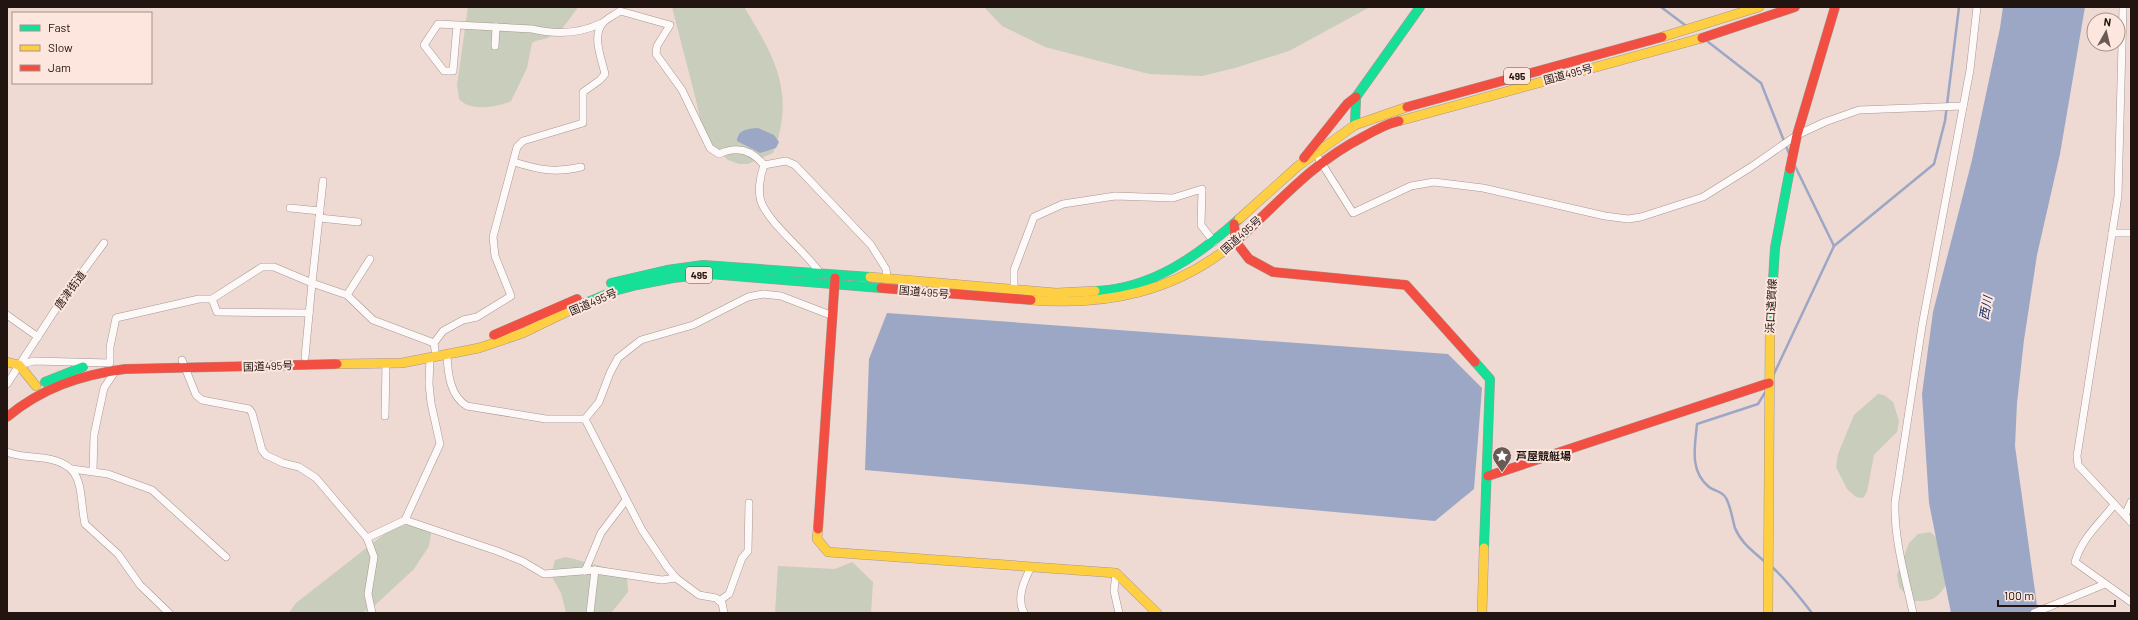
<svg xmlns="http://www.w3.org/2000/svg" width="2138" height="620" font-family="Barlow,'Noto Sans JP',sans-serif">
	<rect width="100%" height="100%" fill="#eedad3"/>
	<g fill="#c9cdbb">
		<path d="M 468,7 L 578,7 C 571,17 561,33 550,37 C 543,40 538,39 532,43 L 527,68 L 511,101 C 497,107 470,112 459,99 L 457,85 Z"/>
		<path d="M 672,7 L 744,7 C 775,57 796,94 773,153 L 748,164 L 739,164 L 728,160 L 704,139 L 697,104 Z"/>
		<polygon points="984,7 1370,7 1289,51 1235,68 1202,76 1149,74 1045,47 1002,26"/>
		<polygon points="1878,394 1884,395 1893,402 1899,421 1897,432 1874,455 1867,492 1863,498 1856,497 1847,489 1836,467 1838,454 1854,415"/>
		<polygon points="411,524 430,526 431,534 429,546 414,569 373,607 361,613 289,613 296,603 392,528"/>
		<path d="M 1930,532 L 1939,539 L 1947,584 C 1935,601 1932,601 1912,601 L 1899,587 L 1897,575 L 1909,543 L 1918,534 Z"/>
		<polygon points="566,557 623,572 627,576 628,592 611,613 566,613 561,593 551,575 555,560"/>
		<polygon points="852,562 873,582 871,613 775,613 778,566 835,569"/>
	</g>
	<g fill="#9ca7c6">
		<polygon points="2003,7 2085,7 2060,154 2037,255 2024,340 2017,403 2015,446 2038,613 1951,613 1929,503 1922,394 1933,312 1972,160 2000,28"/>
		<path d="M 758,128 L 774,135 L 779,142 L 776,148 L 760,153 L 737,141 C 738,129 748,129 758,128 Z"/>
		<polygon points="887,313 1448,354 1482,388 1474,489 1435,521 865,470 869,359"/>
	</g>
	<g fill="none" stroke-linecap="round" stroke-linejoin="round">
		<g stroke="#9ca7c6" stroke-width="2.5">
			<polyline points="1661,7 1685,25"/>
			<polyline points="1707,41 1761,83 1790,156"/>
			<polyline points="1795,166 1834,246"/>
			<polyline points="1773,376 1834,246 1934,164 1945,121 1959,7"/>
			<path d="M 1765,562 C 1753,551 1741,543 1735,528 C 1732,518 1731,507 1726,498 C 1722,491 1714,491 1709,487 C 1689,471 1695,446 1697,424 L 1758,404 L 1766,391"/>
			<path d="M 1772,567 C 1788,581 1799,597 1812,613"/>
		</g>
		<defs>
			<g id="street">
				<polyline points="2123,7 2118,196 2077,456 2078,465 2131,522"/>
				<path d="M 457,25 L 453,71 L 444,71 L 424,45 L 438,24 L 532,29 C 557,35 579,34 602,23"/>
				<polyline points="495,46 496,27"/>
				<polyline points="1319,159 1353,213 1411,186 1434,182 1483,188 1605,216 1628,219 1641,217 1703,197 1751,167 1797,135 1825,122 1859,110 1963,106"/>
				<path d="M 514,162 C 540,170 554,173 581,167"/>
				<polyline points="764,165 786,161 795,165 871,245 886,269 887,278"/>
				<polyline points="323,181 312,283 347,295 373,320 434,343"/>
				<polyline points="290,208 320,211"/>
				<polyline points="319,218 358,222"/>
				<polyline points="2112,233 2131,233"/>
				<polyline points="1014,289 1014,270 1034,217 1063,204 1115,196 1173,198 1202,189 1201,225 1214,242"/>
				<polyline points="347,295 370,259"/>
				<polyline points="212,299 217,312 309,313"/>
				<polyline points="7,315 38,337"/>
				<path d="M 435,350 L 434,343 L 443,331 L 463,320 L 477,317 L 511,296 L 495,256 L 493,237 L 517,147 L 523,141 L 583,123 L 583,92 L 600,80 L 605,74 C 602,60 592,37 602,24 C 605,19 615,15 620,11 L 670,25 L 657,46 L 656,54 L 682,90 L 710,148 L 719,154 C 736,146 751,149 764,165 C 760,176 757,193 762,204 C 771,225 806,252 820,273"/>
				<path d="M 447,356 C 448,374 450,396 467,406 L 546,419 L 585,419 L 599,402 L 610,373 L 618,358 L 641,340 L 693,325 L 748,297 L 763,294 L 781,296 L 833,316"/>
				<polyline points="182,360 196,395 202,400 249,409 252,413 262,450 266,455 283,463 299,467 316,478 367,538 374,557 368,594 372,613"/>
				<polyline points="19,365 34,361 110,363 110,347 116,318 199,299 212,299 262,267 274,267 312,283 305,357"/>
				<polyline points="7,384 61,301 104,243"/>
				<polyline points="385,416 386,363"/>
				<polyline points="585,419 642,530 667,567 676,578 699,595 716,598 722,603 724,613"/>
				<path d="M 7,452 C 19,457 30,456 43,458 C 87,464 78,490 85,524 L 118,554 L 140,585 L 169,613"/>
				<polyline points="72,469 108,474 152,490 226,557"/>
				<polyline points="93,471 94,435 104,388 116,370"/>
				<path d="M 2114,505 C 2099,524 2082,538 2075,562 L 2131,602"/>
				<polyline points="2125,515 2131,502"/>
				<polyline points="405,520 440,444 431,403 429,384 430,358"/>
				<polyline points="367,538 405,520 497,551 522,561 544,574 595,570 662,580 676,578"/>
				<polyline points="585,571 601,533 626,500"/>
				<polyline points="1116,573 1114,591 1119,613"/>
				<polyline points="719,601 729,594 742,558 748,551 749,503"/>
				<polyline points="590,613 595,570"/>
				<path d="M 1024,613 C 1016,598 1024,581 1031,567"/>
				<path d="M 1913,613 C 1905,576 1894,540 1895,502 L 1922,326 L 1970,70 L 1977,7"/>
				<polyline points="2034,613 2105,584"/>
			</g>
			<g id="fast">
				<polyline points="1355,125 1356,97 1420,7"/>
				<polyline points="611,283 667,270 703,265 870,277"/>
				<path d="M 1095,291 C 1152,289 1199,255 1239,219"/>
				<polyline points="583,304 614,291 637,285 673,278 710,274 881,288"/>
				<polyline points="1770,329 1775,248 1790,169"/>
				<polyline points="1475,362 1490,379 1484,548"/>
				<polyline points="45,382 83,367"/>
			</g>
			<g id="slow">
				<polyline points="1662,37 1759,7"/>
				<polyline points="1399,121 1702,38"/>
				<polyline points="1239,219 1298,166 1355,125 1407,107"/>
				<polyline points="870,277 1056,293 1095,291"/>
				<path d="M 1031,300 C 1107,306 1175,292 1234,243"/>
				<polyline points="7,362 19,365 36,386"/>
				<polyline points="337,364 402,363 479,348 523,333 583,304"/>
				<polyline points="818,529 817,539 828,552 1116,573 1157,613"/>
				<polyline points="1482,613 1484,548"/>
				<polyline points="1768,613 1770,329"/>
			</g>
			<g id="jam">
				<polyline points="1702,38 1795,7"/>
				<polyline points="1407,107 1662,37"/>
				<polyline points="1304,158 1347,104 1356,97"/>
				<polyline points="1790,169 1797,135 1835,7"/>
				<polyline points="1234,224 1236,242 1249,259 1273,272 1406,285 1475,362"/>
				<path d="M 1234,243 C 1278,204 1310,164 1363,137 C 1375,130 1386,124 1399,121"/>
				<polyline points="881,288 1031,300"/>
				<polyline points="494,335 577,299"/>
				<path d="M 7,417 C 42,388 80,375 125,369 L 337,364"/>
				<polyline points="1488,476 1769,383"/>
				<polyline points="818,529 835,278"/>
			</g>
		</defs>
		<use href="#street" stroke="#a69792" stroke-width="8"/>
		<use href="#fast" stroke="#a69792" stroke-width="10"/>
		<use href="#slow" stroke="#a69792" stroke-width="10"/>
		<use href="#jam" stroke="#a69792" stroke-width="10"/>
		<use href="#street" stroke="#fcf9f8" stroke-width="7"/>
		<use href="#fast" stroke="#16e098" stroke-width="9"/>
		<use href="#slow" stroke="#ffcf43" stroke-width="9"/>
		<use href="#jam" stroke="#f24e42" stroke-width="9"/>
	</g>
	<defs>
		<symbol id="sight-pin" viewBox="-11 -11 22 30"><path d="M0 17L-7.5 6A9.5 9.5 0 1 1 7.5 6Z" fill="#695a55" stroke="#fce6de"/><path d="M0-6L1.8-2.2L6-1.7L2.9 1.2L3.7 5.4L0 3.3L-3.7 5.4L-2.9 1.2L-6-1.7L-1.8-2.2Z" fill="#fff"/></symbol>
	</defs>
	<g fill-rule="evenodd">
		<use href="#sight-pin" x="1491" y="445" width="22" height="30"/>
	</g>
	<g text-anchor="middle" stroke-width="4" stroke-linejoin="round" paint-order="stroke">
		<g fill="#fce6de" stroke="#63544e" stroke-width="1">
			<rect x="1504" y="68" width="26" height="16" rx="3"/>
			<rect x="686" y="267" width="26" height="16" rx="3"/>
		</g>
		<g font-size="10" font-weight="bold" fill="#221511">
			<text x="1517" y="80">495</text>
			<text x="699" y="279">495</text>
		</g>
		<g font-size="11" fill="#221511" stroke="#fce6de">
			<text transform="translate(1568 74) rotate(-15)" y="4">国道495号</text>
			<text transform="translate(1241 235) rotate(-42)" y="4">国道495号</text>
			<text transform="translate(70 290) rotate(-54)" y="4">唐津街道</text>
			<text transform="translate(924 292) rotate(5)" y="4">国道495号</text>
			<text transform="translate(593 302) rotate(-23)" y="4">国道495号</text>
			<text transform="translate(1771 306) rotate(-87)" y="4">浜口遠賀線</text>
			<text transform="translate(268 366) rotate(-2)" y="4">国道495号</text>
		</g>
		<g font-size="11" font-weight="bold" fill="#221511" stroke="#fce6de" text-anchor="start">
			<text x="1516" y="460">芦屋競艇場</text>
		</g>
		<g font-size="12" font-style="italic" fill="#0d255f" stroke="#fce6de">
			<text transform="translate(1986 308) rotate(-80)" y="4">西川</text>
		</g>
	</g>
	<rect width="2138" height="620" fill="none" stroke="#221511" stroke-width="16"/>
	<rect x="12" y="12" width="140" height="72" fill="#fce6de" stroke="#a5928c"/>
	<rect x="20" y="25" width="20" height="6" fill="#16e098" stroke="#a5928c"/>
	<text x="48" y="32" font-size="12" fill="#221511">Fast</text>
	<rect x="20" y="45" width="20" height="6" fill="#ffcf43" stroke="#a5928c"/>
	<text x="48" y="52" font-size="12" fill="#221511">Slow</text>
	<rect x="20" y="65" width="20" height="6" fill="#f24e42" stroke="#a5928c"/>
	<text x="48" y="72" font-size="12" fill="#221511">Jam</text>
	<g transform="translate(2106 32) rotate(8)"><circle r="19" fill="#fce6de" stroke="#a5928c"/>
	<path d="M0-3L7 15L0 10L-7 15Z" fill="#695a55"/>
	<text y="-6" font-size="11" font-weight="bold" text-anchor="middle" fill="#221511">N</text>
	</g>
	<path d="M1998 600v6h117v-6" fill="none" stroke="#221511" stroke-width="2"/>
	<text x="2004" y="600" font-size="12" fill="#221511" stroke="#fce6de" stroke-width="3" paint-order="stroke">100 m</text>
</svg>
